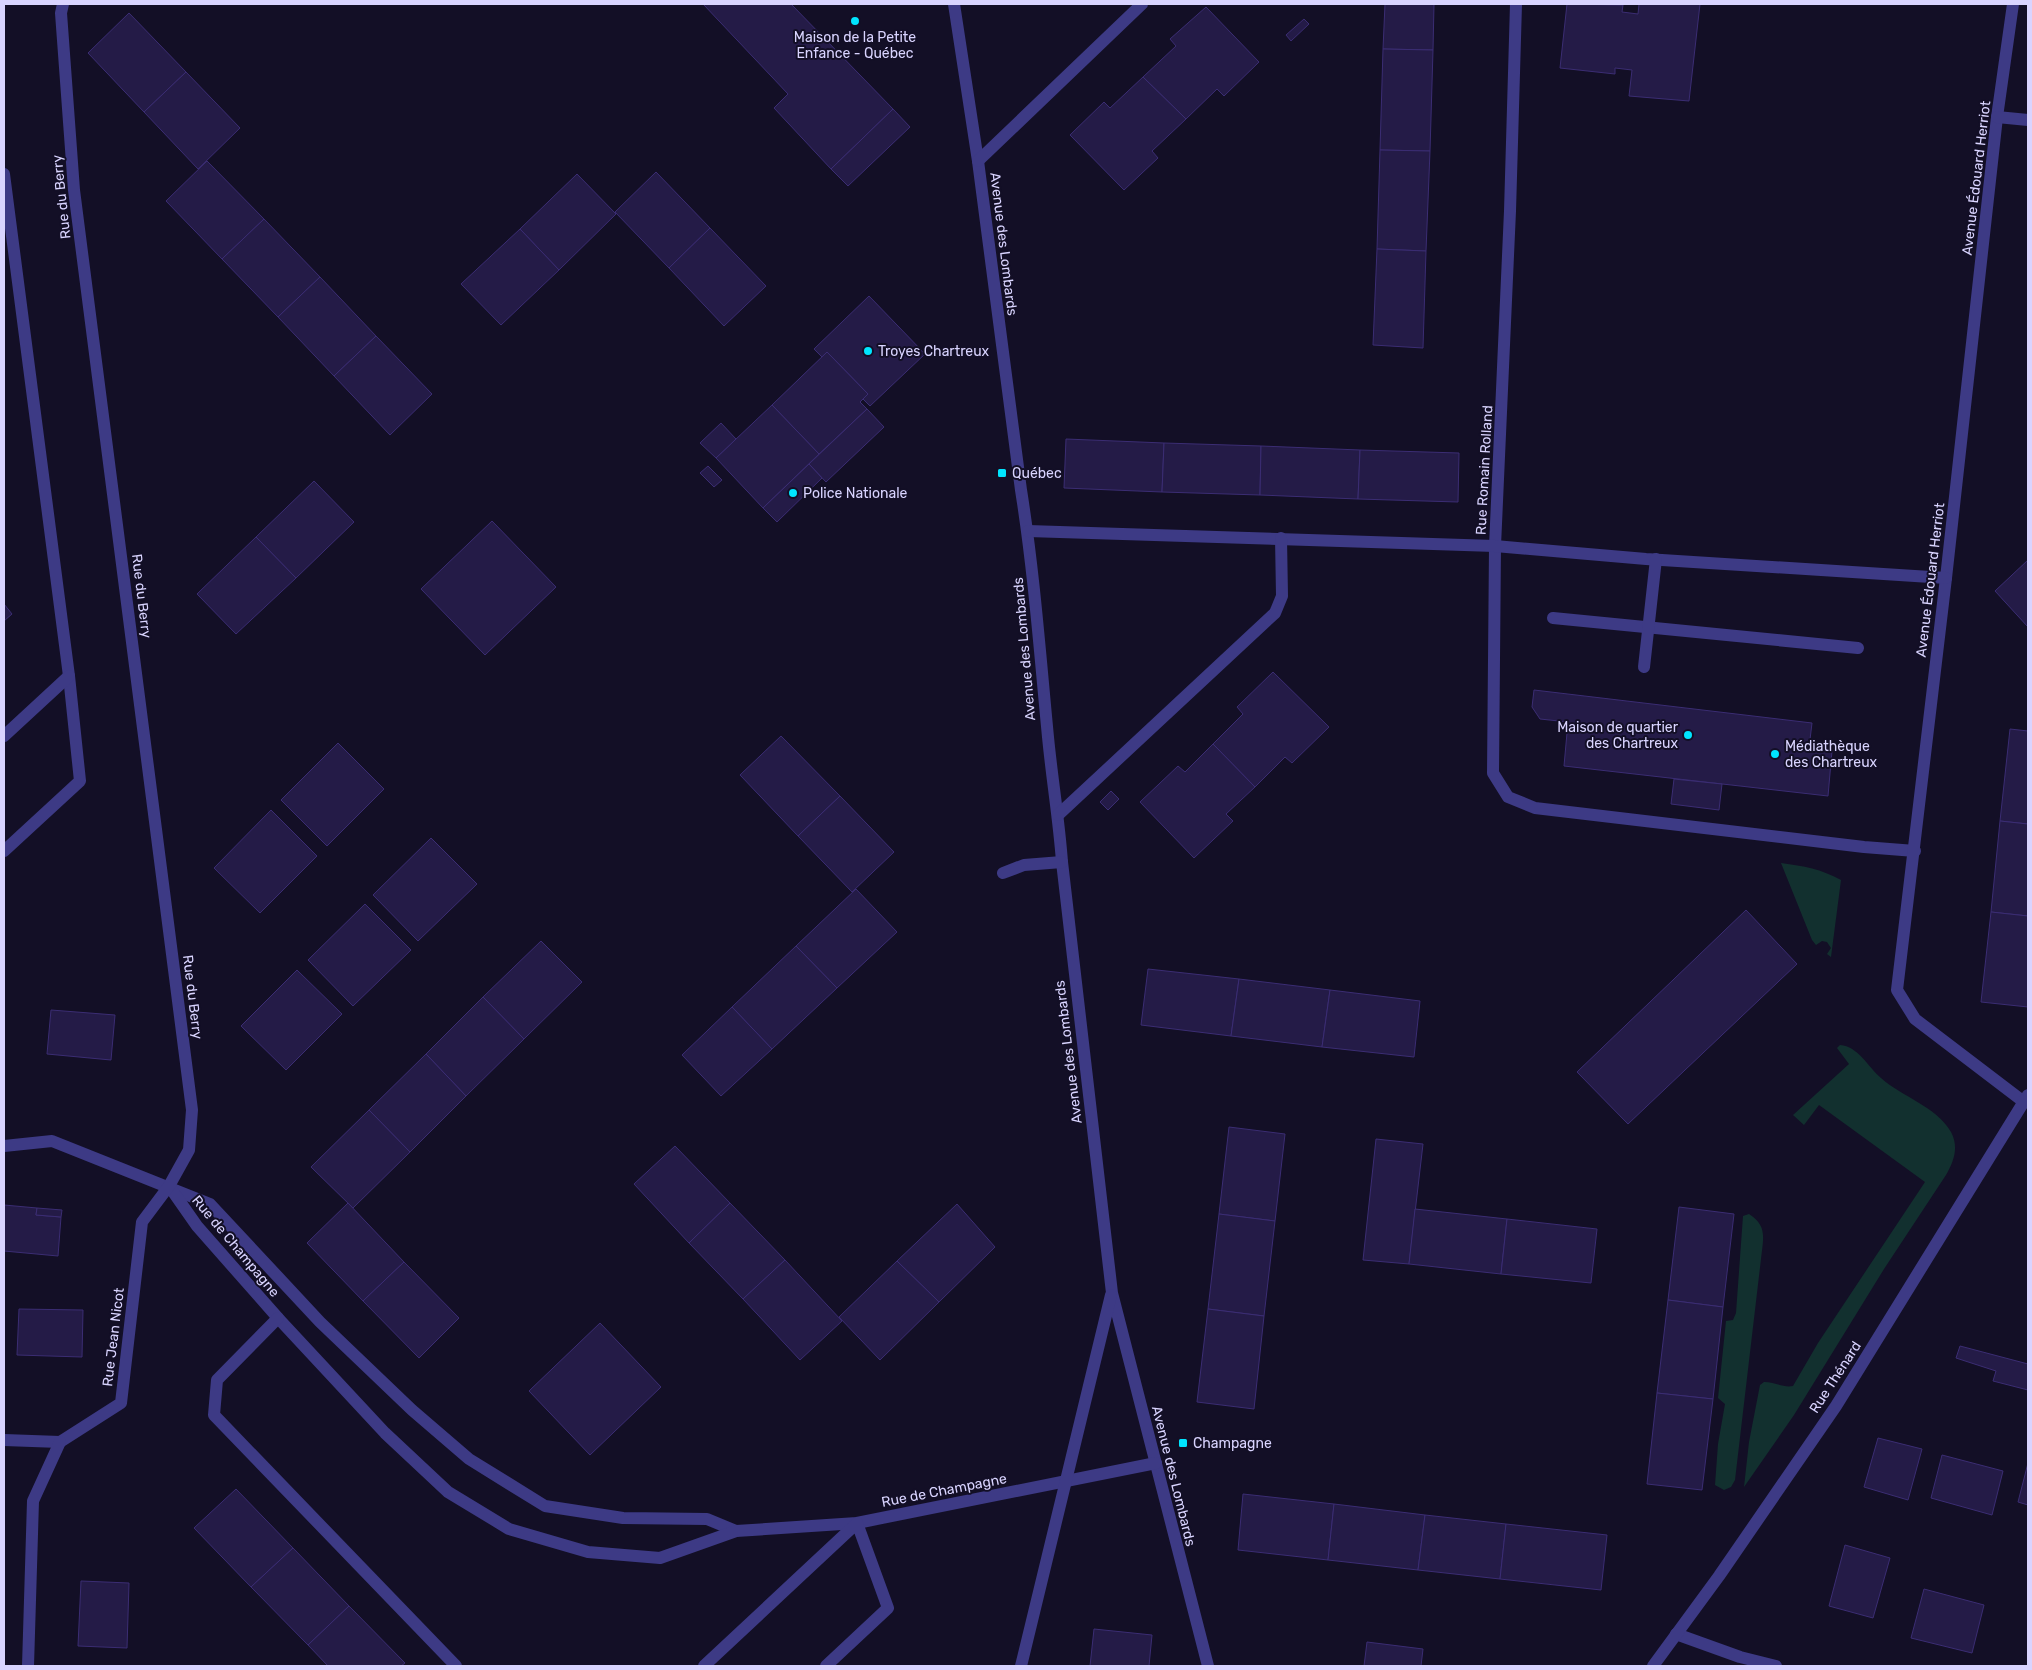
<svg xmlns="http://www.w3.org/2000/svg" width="2032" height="1670" font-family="Rubik,sans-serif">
	<rect width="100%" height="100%" fill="#130f26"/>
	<g fill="#12302f">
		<path d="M 1781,863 C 1804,866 1821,869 1841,880 L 1831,957 L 1827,954 L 1831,948 L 1827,942 L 1822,941 L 1816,945 L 1812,940 Z"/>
		<path d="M 1840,1045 C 1858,1046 1868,1067 1881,1078 C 1902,1097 1936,1106 1951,1132 C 1959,1147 1954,1161 1946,1175 L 1884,1269 L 1794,1415 L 1744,1487 L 1749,1442 L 1760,1385 L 1764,1382 C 1775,1382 1783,1388 1793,1386 L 1818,1343 L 1925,1182 L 1819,1105 L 1804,1125 L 1793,1115 L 1849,1064 L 1837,1048 Z"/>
		<path d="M 1749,1214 C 1768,1226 1763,1239 1761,1259 L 1735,1480 L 1731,1487 L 1724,1490 L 1715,1485 L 1718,1444 L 1725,1404 L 1718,1398 L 1726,1321 L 1733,1320 L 1736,1313 L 1743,1216 Z"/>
	</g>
	<g fill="#241b47" stroke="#3b2d73">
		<polygon points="703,4 791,4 893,109 831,169 774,108 788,94"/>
		<polygon points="1385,4 1434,4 1433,50 1383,49"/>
		<polygon points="1567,4 1623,5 1622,12 1638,14 1639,4 1700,4 1689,101 1629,96 1632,70 1615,68 1615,74 1560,68"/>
		<polygon points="1206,7 1259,62 1224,96 1217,89 1186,119 1143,77 1176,46 1170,39"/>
		<polygon points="129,13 186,72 144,112 88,53"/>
		<polygon points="1304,19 1309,24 1291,41 1286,35"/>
		<polygon points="1383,49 1433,50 1430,151 1380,150"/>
		<polygon points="186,72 240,128 198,169 144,112"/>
		<polygon points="1143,77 1186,119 1152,151 1158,158 1124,190 1070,135 1104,102 1110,108"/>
		<polygon points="893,109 910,127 848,186 831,169"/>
		<polygon points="1380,150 1430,151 1426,251 1377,249"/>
		<polygon points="207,161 264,219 222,259 166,201"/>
		<polygon points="656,172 710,228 669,268 615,212"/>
		<polygon points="577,174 616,214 559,270 520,229"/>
		<polygon points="264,219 320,277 278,317 222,259"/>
		<polygon points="710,228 766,286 724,326 669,268"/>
		<polygon points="520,229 559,270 501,325 461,284"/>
		<polygon points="1377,249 1426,251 1423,348 1373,345"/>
		<polygon points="320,277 376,336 334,376 278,317"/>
		<polygon points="869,296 925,354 870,406 863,399 868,394 827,352 822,357 814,349"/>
		<polygon points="376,336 432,394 390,435 334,376"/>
		<polygon points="827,352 868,394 860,402 867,409 819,454 772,405"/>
		<polygon points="772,405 819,454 763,508 716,458"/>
		<polygon points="867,409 884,427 826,482 809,464"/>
		<polygon points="721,423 736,439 716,458 700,443"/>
		<polygon points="1066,439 1164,443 1162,492 1064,488"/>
		<polygon points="1164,443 1261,446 1260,495 1162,492"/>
		<polygon points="1261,446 1360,450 1358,499 1260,495"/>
		<polygon points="1360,450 1459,453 1458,502 1358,499"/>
		<polygon points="809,464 822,478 777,522 763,508"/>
		<polygon points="708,466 722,480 714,487 700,473"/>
		<polygon points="314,481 354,522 296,578 256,537"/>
		<polygon points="492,521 556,587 485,655 421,589"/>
		<polygon points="256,537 296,578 236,634 197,594"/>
		<polygon points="2028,560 2028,627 1995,591"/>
		<polygon points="4,604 12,614 4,621"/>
		<polygon points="1273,672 1329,727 1292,763 1285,757 1255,787 1213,744 1243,714 1237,707"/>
		<polygon points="1534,690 1812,723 1809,748 1832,751 1828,796 1564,766 1568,722 1540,719 1532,707"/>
		<polygon points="2010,729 2028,731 2028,824 2000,821"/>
		<polygon points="781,736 840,796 798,836 740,775"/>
		<polygon points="338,743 384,789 327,846 281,800"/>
		<polygon points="1213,744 1255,787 1226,814 1233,821 1194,858 1140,802 1178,766 1185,772"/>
		<polygon points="1674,779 1722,784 1719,810 1671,804"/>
		<polygon points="1111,791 1119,799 1108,810 1100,802"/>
		<polygon points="840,796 894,852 852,892 798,836"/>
		<polygon points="271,810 317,856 260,913 214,868"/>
		<polygon points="2000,821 2028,824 2028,916 1991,912"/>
		<polygon points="431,838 477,884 418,941 373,895"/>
		<polygon points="856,889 897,932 837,988 796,946"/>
		<polygon points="365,904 411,950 353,1006 308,960"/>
		<polygon points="1746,910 1797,964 1628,1124 1577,1072"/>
		<polygon points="1991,912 2028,916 2028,1007 1981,1002"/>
		<polygon points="541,941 582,982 524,1039 483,997"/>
		<polygon points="796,946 837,988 772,1049 732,1007"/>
		<polygon points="1148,969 1239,979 1231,1036 1141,1025"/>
		<polygon points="297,970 342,1014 286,1070 241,1026"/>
		<polygon points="1239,979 1330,990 1322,1047 1231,1036"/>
		<polygon points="1330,990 1420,1001 1414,1057 1322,1047"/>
		<polygon points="483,997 524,1039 466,1096 426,1054"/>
		<polygon points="732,1007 772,1049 721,1096 682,1055"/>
		<polygon points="51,1010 115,1015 111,1060 47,1054"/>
		<polygon points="426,1054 466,1096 410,1152 369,1110"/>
		<polygon points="369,1110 410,1152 353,1208 311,1167"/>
		<polygon points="1229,1127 1285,1134 1275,1221 1219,1214"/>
		<polygon points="1376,1139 1423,1144 1409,1264 1363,1260"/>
		<polygon points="675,1146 730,1203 689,1243 634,1184"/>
		<polygon points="348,1203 404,1262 363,1301 307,1243"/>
		<polygon points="730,1203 785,1260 743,1299 689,1243"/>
		<polygon points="957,1204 995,1247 939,1302 897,1261"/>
		<polygon points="4,1205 37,1208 36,1215 61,1217 58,1256 4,1251"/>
		<polygon points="1679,1207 1734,1214 1723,1307 1668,1300"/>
		<polygon points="37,1208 62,1210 61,1217 36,1215"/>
		<polygon points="1415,1209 1507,1219 1501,1274 1409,1264"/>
		<polygon points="1219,1214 1275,1221 1264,1316 1208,1309"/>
		<polygon points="1507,1219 1597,1229 1591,1283 1501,1274"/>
		<polygon points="785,1260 842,1321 800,1360 743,1299"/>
		<polygon points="897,1261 939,1302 880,1360 839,1317"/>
		<polygon points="404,1262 459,1318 419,1358 363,1301"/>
		<polygon points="1668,1300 1723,1307 1713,1399 1657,1393"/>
		<polygon points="19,1309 83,1310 82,1357 17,1355"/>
		<polygon points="1208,1309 1264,1316 1254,1409 1197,1402"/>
		<polygon points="600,1323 661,1387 590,1455 529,1391"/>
		<polygon points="1960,1346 2028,1364 2028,1390 1993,1381 1996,1371 1956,1358"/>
		<polygon points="1657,1393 1713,1399 1702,1490 1647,1484"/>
		<polygon points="1878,1438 1922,1449 1908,1500 1864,1487"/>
		<polygon points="1942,1455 2003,1471 1992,1515 1931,1498"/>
		<polygon points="2028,1463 2028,1505 2018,1502"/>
		<polygon points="236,1489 293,1548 251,1587 194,1528"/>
		<polygon points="1243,1494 1334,1504 1328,1560 1238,1550"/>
		<polygon points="1334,1504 1425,1515 1418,1570 1328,1560"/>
		<polygon points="1425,1515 1506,1524 1500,1579 1418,1570"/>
		<polygon points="1506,1524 1607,1535 1601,1590 1500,1579"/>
		<polygon points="1845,1545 1890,1558 1873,1618 1829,1606"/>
		<polygon points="293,1548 349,1606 308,1645 251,1587"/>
		<polygon points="81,1581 129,1583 127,1648 78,1646"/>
		<polygon points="1924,1589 1984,1605 1972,1653 1911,1638"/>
		<polygon points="349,1606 405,1663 401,1666 328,1666 308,1645"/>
		<polygon points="1094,1629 1152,1635 1149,1666 1090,1666"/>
		<polygon points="1367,1642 1423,1649 1421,1666 1364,1666"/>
	</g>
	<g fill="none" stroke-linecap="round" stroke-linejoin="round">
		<g stroke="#3d3a85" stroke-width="12">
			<path d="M 954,4 L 978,161 L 1021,490 C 1034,572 1040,654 1048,737 C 1052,779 1059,820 1062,862 L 1112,1293 L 1208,1666"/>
			<polyline points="1516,4 1510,211 1495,546 1493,773 1508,797 1535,808 1864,847 1915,851"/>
			<polyline points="2013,4 1997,117 1946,578 1897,990 1915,1019 2024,1102"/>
			<polyline points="1997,117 2028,120"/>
			<polyline points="978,161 1142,4"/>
			<polyline points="4,174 69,676 80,781 4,851"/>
			<polyline points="1028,531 1495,546 1646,559 1946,578"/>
			<polyline points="1553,618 1858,648"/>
			<polyline points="1644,667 1656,559"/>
			<polyline points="4,736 69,676"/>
			<polyline points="1058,815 1275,613 1282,596 1281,538"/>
			<polyline points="1003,873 1024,865 1062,862"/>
			<polyline points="4,1146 52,1141 210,1204 320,1322 412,1410 469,1459 545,1506 623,1518 707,1519 736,1531"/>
			<polyline points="169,1186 197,1226 278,1318 385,1433 448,1492 509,1529 588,1552 660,1558 736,1531 857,1523 1156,1463"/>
			<polyline points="278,1318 217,1380 214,1415 456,1666"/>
			<polyline points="4,1440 60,1442 121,1403 142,1222 169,1186 189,1150 192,1110 74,190 61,13 63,4"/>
			<polyline points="1676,1634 1740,1657 1776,1666"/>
			<polyline points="28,1666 33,1501 60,1442"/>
			<polyline points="704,1666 857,1523 888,1608 826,1666"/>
			<polyline points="1021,1666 1111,1295"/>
			<polyline points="1653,1666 1719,1576 1836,1406 2028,1095"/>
		</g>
	</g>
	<g fill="#00e5ff" stroke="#130f26" stroke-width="2">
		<circle cx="855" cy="21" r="5"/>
		<circle cx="868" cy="351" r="5"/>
		<rect x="997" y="468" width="10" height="10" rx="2.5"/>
		<circle cx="793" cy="493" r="5"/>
		<circle cx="1688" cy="735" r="5"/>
		<circle cx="1775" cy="754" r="5"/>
		<rect x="1178" y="1438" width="10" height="10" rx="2.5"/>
	</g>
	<g text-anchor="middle" stroke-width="4" stroke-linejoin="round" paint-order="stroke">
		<g font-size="14" fill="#d9d4ff" stroke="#130f26" text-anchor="start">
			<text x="855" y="42" text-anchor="middle">Maison de la Petite<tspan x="855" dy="16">Enfance - Québec</tspan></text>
			<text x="878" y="356">Troyes Chartreux</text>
			<text x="1012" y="478">Québec</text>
			<text x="803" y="498">Police Nationale</text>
			<text x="1678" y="732" text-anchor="end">Maison de quartier<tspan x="1678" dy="16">des Chartreux</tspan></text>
			<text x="1785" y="751">Médiathèque<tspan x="1785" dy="16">des Chartreux</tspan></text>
			<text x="1193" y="1448">Champagne</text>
		</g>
		<g font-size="14" fill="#d9d4ff" stroke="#130f26">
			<text transform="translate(1976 178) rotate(-83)" y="5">Avenue Édouard Herriot</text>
			<text transform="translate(61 197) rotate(-96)" y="5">Rue du Berry</text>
			<text transform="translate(1004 244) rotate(83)" y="5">Avenue des Lombards</text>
			<text transform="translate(1484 470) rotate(-87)" y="5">Rue Romain Rolland</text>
			<text transform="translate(1930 580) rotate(-83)" y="5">Avenue Édouard Herriot</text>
			<text transform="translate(142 596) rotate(83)" y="5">Rue du Berry</text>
			<text transform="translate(1024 649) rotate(-95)" y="5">Avenue des Lombards</text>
			<text transform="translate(193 997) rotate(83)" y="5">Rue du Berry</text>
			<text transform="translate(1068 1052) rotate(-97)" y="5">Avenue des Lombards</text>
			<text transform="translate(236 1246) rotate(50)" y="5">Rue de Champagne</text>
			<text transform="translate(113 1337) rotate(-83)" y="5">Rue Jean Nicot</text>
			<text transform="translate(1835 1377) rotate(-57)" y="5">Rue Thénard</text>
			<text transform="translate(1174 1476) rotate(76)" y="5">Avenue des Lombards</text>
			<text transform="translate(944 1490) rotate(-11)" y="5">Rue de Champagne</text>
		</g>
	</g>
	<rect width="2032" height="1670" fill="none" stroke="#d9d4ff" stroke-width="10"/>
</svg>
